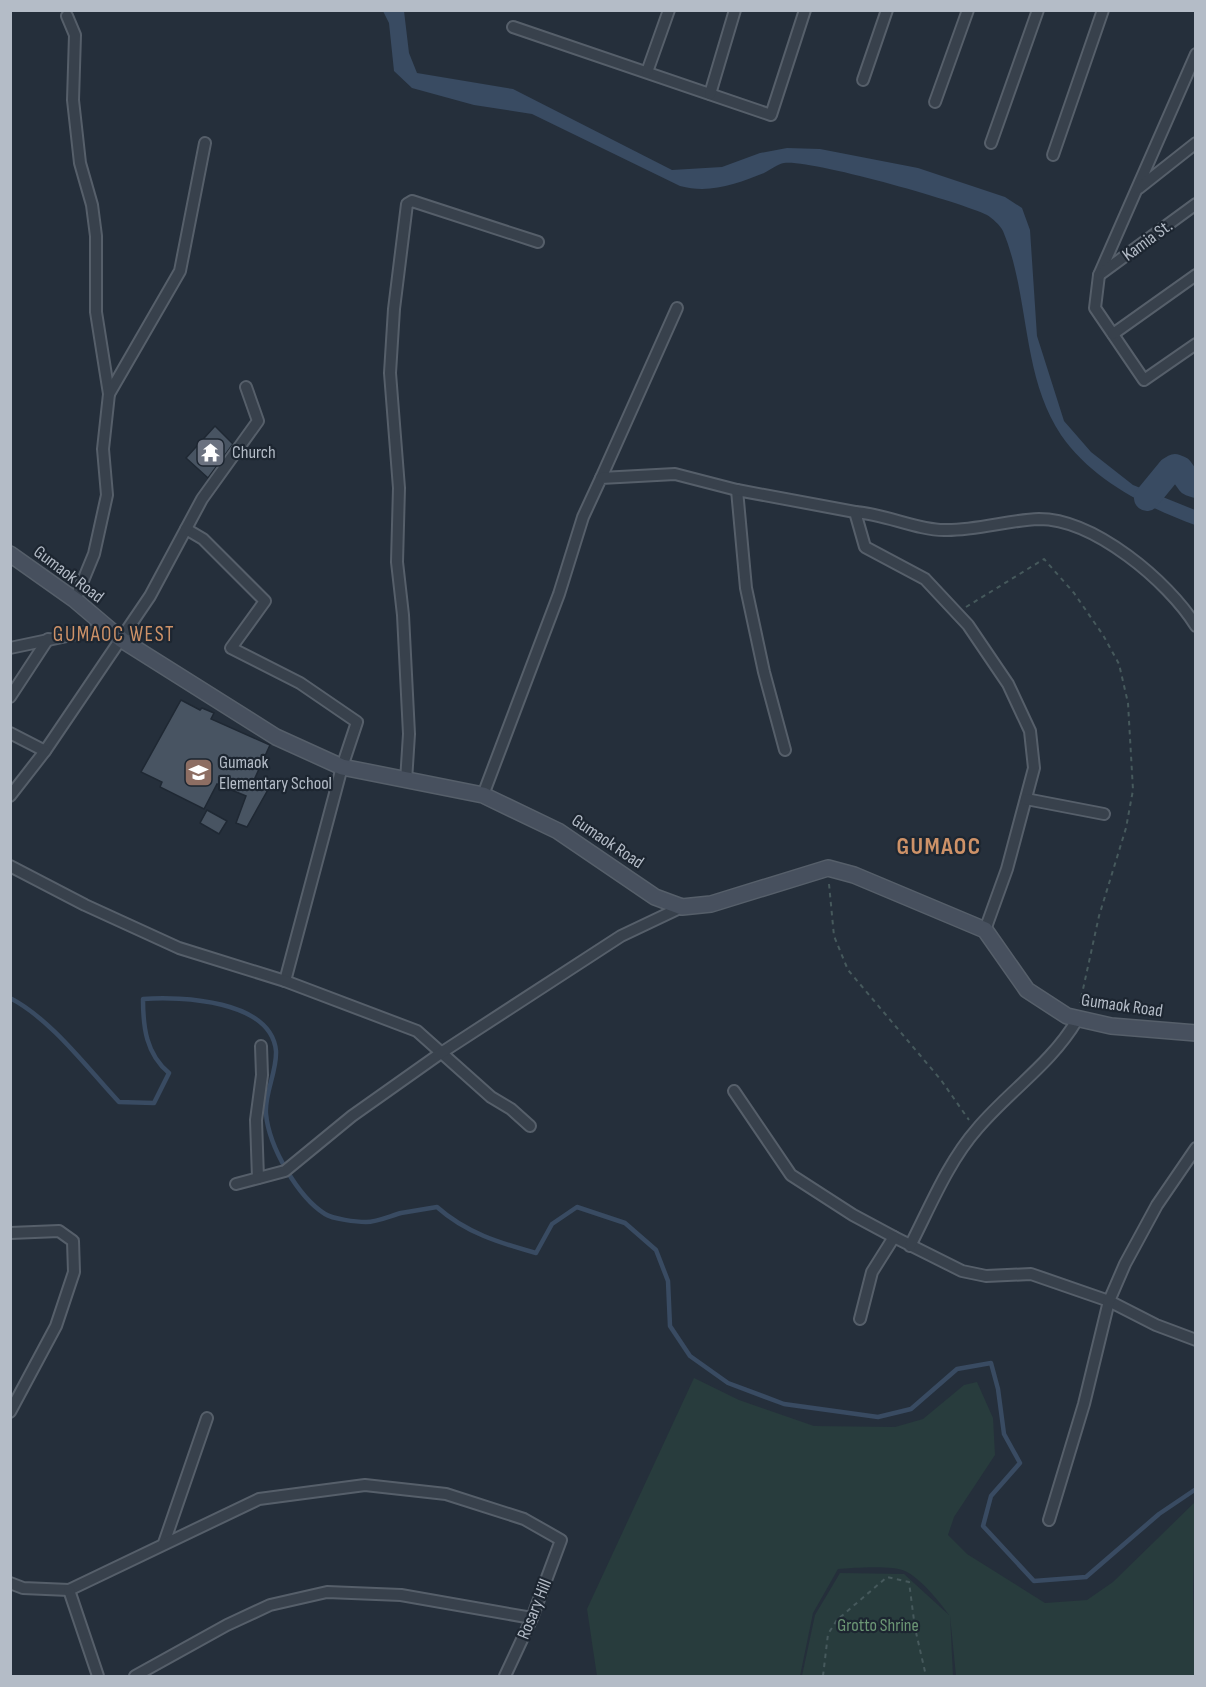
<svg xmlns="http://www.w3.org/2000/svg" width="1206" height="1687" font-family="'Sofia Sans Condensed',sans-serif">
	<rect width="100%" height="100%" fill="#252f3b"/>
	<path fill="#283c3d" d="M 694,1378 L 739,1400 L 814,1426 L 895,1427 L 923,1419 L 964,1385 L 977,1382 L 993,1418 L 995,1455 L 954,1517 L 948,1535 L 967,1554 L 1045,1603 L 1087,1600 L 1113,1582 L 1195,1502 L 1193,1591 L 1195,1676 L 956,1676 L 950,1615 L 953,1676 L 802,1676 L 815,1615 L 840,1573 L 904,1574 L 949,1615 C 940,1602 920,1578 905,1571 C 892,1565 853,1568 838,1569 L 813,1613 L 800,1676 L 597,1676 L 587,1609 Z"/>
	<path fill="#394b62" d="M 383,11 L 404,11 L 409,53 L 417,73 L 513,89 L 672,170 L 722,167 L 760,153 L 787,148 L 820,149 L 918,168 L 1005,197 L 1022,208 L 1030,230 L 1037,336 L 1064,421 L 1091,452 L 1133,485 L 1195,510 L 1195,525 C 1146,507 1092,480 1061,435 C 1021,375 1030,296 1003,231 C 1000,225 992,218 987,215 C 961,202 810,159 784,163 C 778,164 770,170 764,173 C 736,184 710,194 680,186 L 532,114 L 474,105 L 412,88 L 394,71 L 389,23 Z"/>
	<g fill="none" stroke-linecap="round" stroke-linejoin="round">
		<path stroke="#394b62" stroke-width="4.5" d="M 10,998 C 51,1019 88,1069 119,1102 L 154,1103 L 169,1073 C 146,1054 143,1027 143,999 C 181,996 271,1000 276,1051 C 277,1072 264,1094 266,1114 C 269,1147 298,1197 325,1214 C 333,1219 356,1222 366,1222 C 377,1222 390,1216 401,1213 C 413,1211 425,1209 437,1207 C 466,1233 500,1243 536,1253 L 552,1224 L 577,1207 L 625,1223 L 656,1250 L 668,1281 L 670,1326 L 690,1356 L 728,1383 L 784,1404 L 878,1417 L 911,1409 L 957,1369 L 991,1363 L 998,1389 L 1004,1434 L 1020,1463 L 991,1496 L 983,1526 L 1034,1581 L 1086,1577 L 1159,1514 L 1196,1489"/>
		<polyline stroke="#394b62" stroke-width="26" points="1147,498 1170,470 1175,467 1180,469 1190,483 1196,485"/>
	</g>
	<g fill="#485462" stroke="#1f2833" stroke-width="1.5">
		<polygon points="215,426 233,444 208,478 186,458"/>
		<polygon points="181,700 200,710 202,708 214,713 211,719 270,745 254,780 270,786 247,827 236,823 246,796 217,784 204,809 160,787 162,782 141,772"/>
		<polygon points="207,810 227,821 219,834 200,823"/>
	</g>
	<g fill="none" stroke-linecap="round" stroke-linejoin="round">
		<defs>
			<g id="street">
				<polyline points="67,16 75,35 73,100 80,163 92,205 96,236 96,312 109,394 103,449 107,495 94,554 75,600"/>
				<polyline points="513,27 771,115 805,10"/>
				<polyline points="1196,54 1099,275 1095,308 1144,380 1196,344"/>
				<polyline points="647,72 669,10"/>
				<polyline points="863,80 887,10"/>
				<polyline points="710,94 735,10"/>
				<polyline points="935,102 968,10"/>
				<polyline points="991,143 1038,10"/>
				<polyline points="1053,155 1103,10"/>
				<polyline points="1139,188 1196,143"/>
				<polyline points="1099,275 1196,204"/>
				<polyline points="1113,334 1196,275"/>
				<polyline points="109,394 180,271 205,143"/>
				<polyline points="601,478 677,308"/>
				<polyline points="737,490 746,588 764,672 785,750"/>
				<path d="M 855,512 C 885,514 917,530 944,530 C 976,531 1008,520 1039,519 C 1094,519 1168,581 1196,626"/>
				<polyline points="186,529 203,539 265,601 231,648 300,683 357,722 342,767 285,981"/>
				<polyline points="10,648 105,628"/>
				<polyline points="10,697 48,639"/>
				<polyline points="10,733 45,751 150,596 202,499 258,421 246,387"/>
				<polyline points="406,781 409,734 403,615 397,562 399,488 390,373 394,309 407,204 412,201 538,242"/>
				<polyline points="483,795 559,594 583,517 601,478 675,474 737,490 855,512 865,547 925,579 968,625 1008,684 1030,731 1034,768 1007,869 985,930"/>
				<polyline points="10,796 45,751"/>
				<polyline points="1026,799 1104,814"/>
				<polyline points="10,866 85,905 179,948 285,981 417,1031 491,1097 511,1109 530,1126"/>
				<polyline points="734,1091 791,1175 853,1215 894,1237 962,1271 986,1276 1031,1274 1109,1301 1156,1325 1196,1340"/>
				<polyline points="258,1178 256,1120 262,1075 261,1046"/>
				<polyline points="236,1184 285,1171 352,1116 441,1053 621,936 682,907"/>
				<polyline points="10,1233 59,1231 73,1241 74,1272 56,1326 10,1412"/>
				<path d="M 910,1246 C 930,1207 948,1162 977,1129 C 1009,1091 1051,1064 1077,1020"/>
				<polyline points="860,1319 872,1272 894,1237"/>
				<polyline points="1049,1520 1084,1404 1109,1301 1125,1264 1157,1205 1196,1148"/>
				<polyline points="164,1543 207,1418"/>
				<polyline points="10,1583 23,1588 69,1590 259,1499 365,1485 446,1494 524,1519 561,1540 532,1618 505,1676"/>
				<polyline points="69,1590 98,1676"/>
				<polyline points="135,1676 227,1625 270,1605 327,1592 401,1595 532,1618"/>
			</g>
			<polyline id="secondary" points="10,554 75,600 122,640 276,737 342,767 483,795 558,831 655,897 682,907 711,904 828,868 854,875 985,930 1027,990 1067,1016 1111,1026 1196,1033"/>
		</defs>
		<use href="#street" stroke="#565f6a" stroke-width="14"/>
		<use href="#secondary" stroke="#565f6a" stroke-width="18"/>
		<g stroke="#46595c" stroke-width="2" stroke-dasharray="4.5 4.5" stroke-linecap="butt">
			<polyline points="966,607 1044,559 1074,593 1103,635 1119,664 1128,703 1133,790 1126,828 1099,916 1080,1003"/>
			<polyline points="829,884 834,936 848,970 941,1080 969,1120"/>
			<polyline points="823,1676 828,1634 837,1620 887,1577 909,1582 915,1628 926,1676"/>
		</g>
		<use href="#street" stroke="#38414c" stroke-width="10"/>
		<use href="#secondary" stroke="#47505e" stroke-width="15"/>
	</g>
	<defs>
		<symbol id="temple-square" viewBox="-11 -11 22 22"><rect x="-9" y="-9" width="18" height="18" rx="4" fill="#6b7280" stroke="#1d2631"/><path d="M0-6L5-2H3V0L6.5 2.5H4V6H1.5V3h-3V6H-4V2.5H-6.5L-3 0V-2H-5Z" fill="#fff"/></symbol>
		<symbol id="school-square" viewBox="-11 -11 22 22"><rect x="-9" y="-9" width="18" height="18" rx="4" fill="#8d6e63" stroke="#1d2631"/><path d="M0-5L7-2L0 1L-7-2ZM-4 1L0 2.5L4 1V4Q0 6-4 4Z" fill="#fff"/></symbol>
	</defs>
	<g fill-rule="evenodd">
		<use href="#temple-square" x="194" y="436" width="33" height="33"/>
		<use href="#school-square" x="182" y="756" width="33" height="33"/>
	</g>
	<g text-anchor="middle" stroke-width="4.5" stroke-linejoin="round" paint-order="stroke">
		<g font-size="18" fill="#b4bcc7" stroke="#1d2631">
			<text transform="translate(1147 240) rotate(-36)" y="6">Kamia St.</text>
			<text transform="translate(69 574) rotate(37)" y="6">Gumaok Road</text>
			<text transform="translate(608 841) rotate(34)" y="6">Gumaok Road</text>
			<text transform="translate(1122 1005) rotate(8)" y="6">Gumaok Road</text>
			<text transform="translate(534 1609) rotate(-68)" y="6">Rosary Hill</text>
		</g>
		<g font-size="18" fill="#b4bcc7" stroke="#1d2631" text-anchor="start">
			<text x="232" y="458">Church</text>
			<text x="219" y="768">Gumaok<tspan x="219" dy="21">Elementary School</tspan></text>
		</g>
		<g font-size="18" fill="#6c9775" stroke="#1d2631">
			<text x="878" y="1631">Grotto Shrine</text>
		</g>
		<g font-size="21" letter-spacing="1.5" fill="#ce9268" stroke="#1d2631">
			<text x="114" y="641">GUMAOC WEST</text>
		</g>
		<g font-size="24" font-weight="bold" letter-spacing="1.5" fill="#ce9268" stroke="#1d2631">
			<text x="939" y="854">GUMAOC</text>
		</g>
	</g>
	<rect width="1206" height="1687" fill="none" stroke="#b4bcc7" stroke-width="24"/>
</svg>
